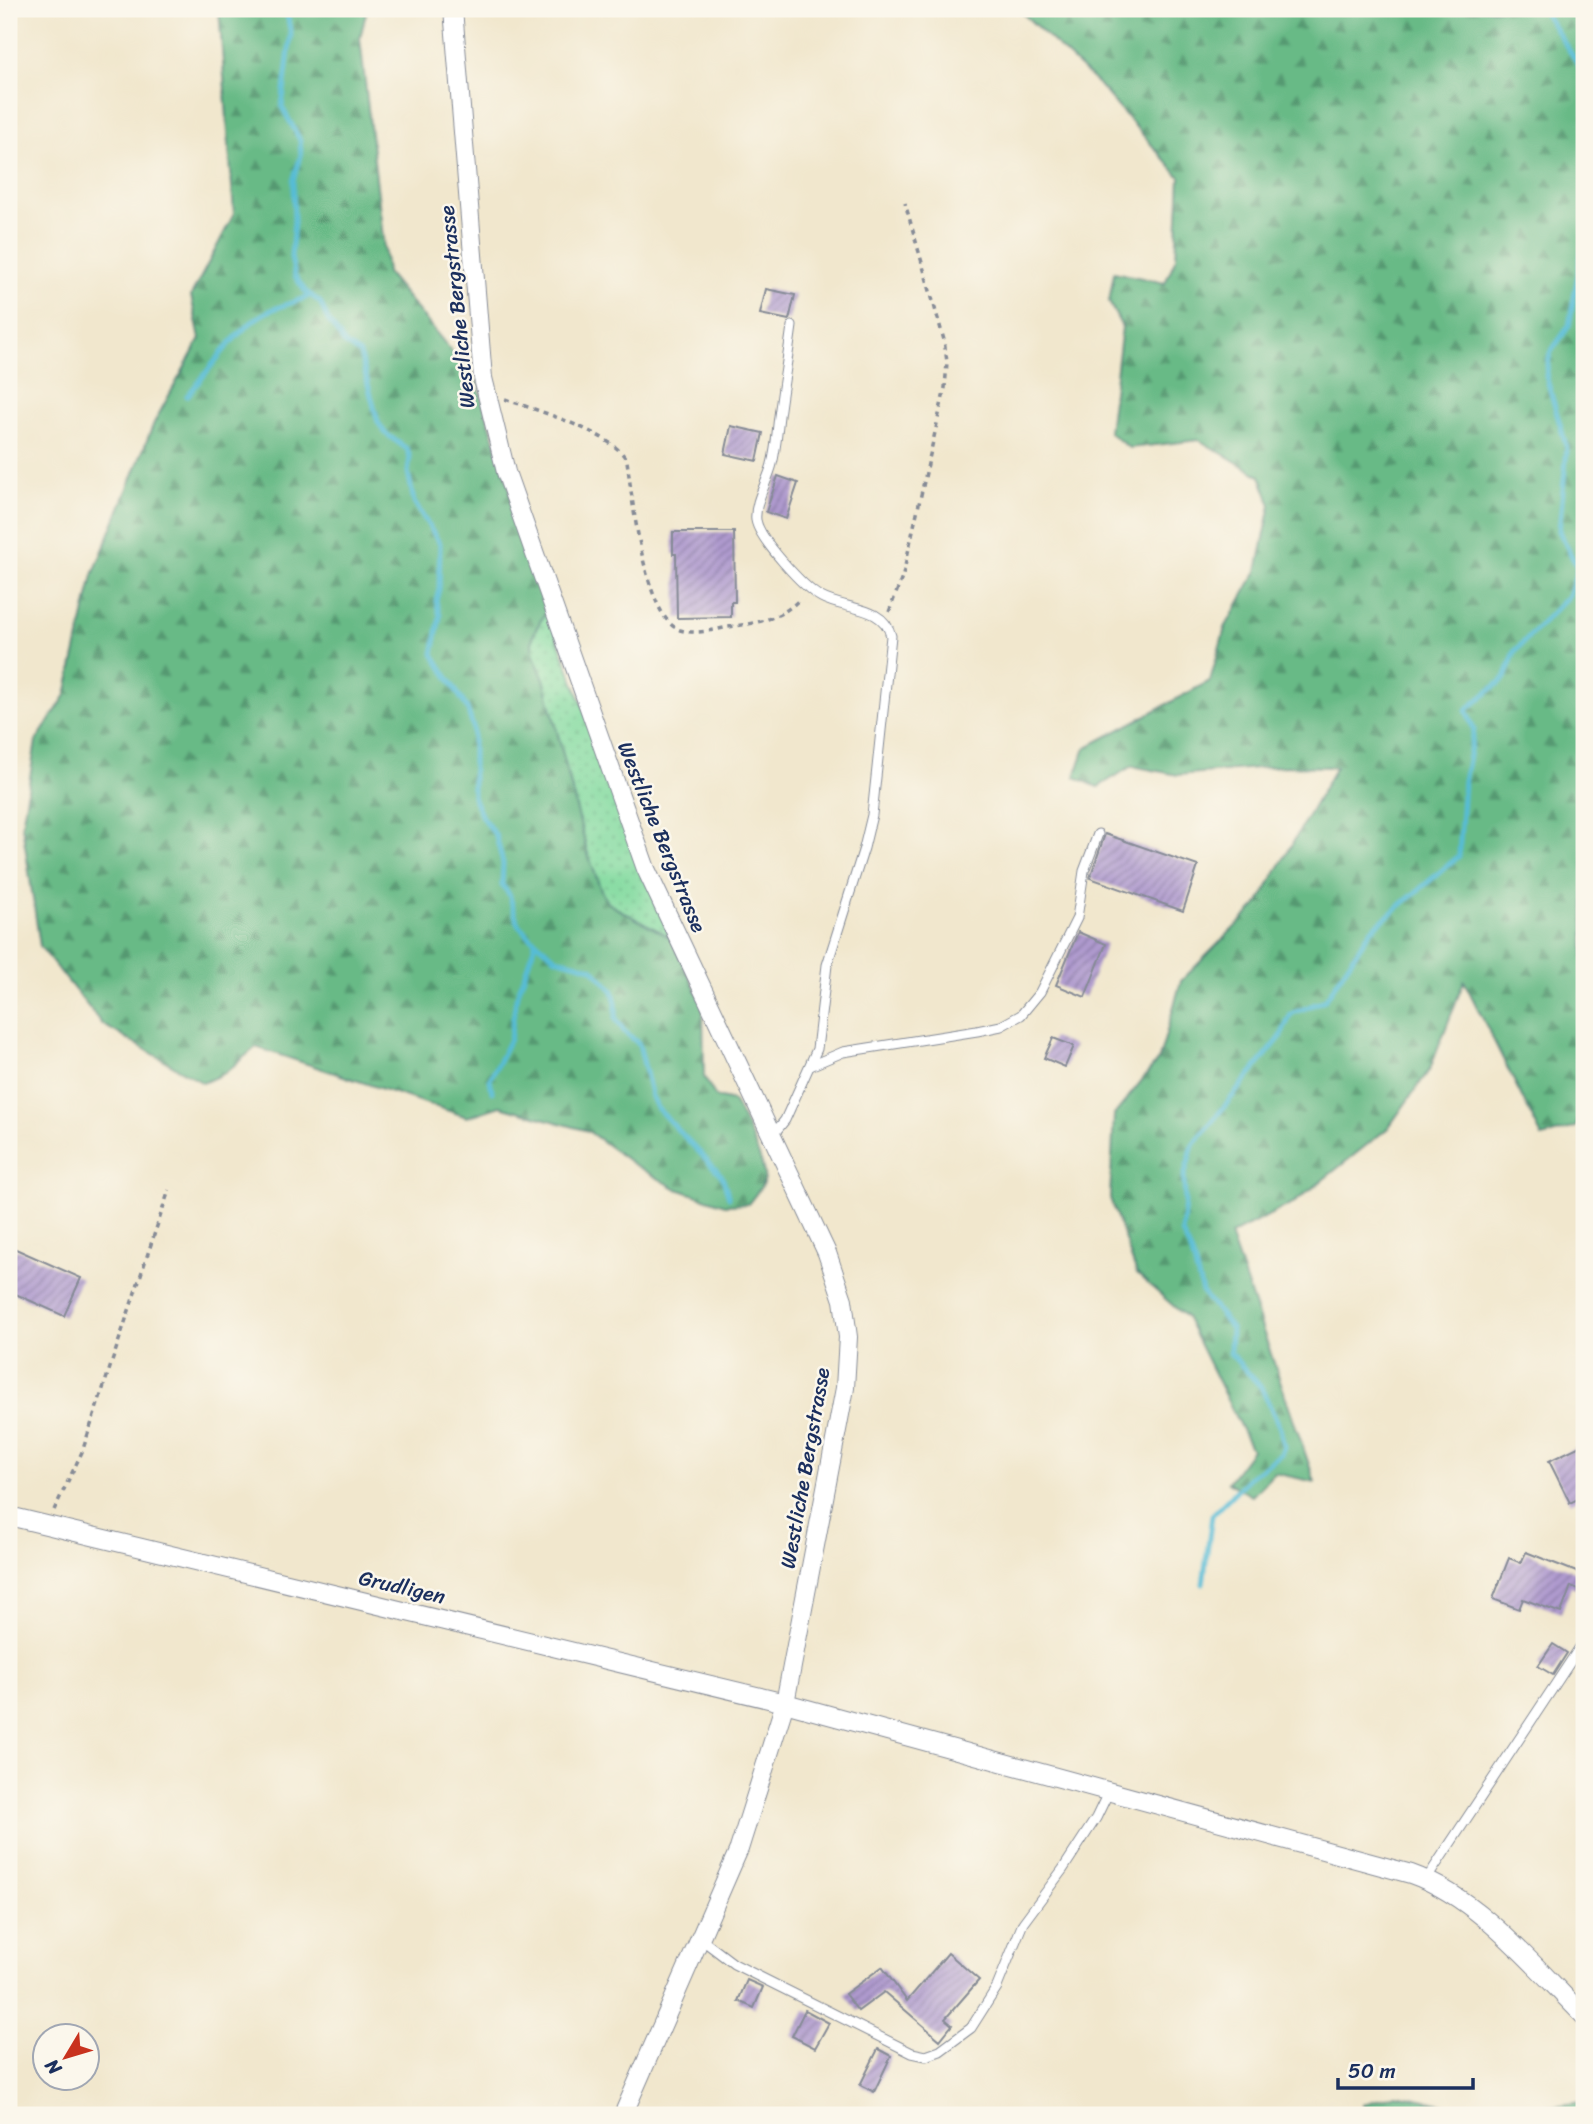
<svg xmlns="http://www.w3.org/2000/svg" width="1593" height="2124" font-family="Sriracha,sans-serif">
	<defs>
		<pattern id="grass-dots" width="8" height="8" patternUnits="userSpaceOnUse" patternTransform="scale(1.75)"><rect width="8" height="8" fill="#81da9f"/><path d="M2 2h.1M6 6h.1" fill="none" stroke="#6fbb8b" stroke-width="1.8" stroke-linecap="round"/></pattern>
		<pattern id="forest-firs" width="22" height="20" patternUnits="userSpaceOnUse" patternTransform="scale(1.75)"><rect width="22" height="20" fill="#68ba86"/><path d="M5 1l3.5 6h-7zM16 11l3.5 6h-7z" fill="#559871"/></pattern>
		<pattern id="building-hatch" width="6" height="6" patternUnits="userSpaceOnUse" patternTransform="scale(1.75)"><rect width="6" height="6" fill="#af9ace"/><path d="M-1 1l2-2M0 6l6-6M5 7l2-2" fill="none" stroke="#8e7eaa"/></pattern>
	</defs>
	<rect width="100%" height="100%" fill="#fbf7ec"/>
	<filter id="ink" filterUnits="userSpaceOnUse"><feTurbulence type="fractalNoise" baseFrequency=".0143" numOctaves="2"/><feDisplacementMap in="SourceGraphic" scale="14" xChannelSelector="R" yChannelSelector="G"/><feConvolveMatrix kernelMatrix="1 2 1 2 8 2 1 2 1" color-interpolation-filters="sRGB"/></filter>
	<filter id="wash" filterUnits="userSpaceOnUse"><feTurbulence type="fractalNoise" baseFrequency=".00686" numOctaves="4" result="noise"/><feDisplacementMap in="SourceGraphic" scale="28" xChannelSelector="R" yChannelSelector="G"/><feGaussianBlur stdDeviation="1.57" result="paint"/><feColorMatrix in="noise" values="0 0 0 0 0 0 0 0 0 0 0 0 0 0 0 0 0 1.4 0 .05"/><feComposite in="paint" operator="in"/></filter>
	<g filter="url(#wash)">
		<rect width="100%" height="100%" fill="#f1e7cd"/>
		<path fill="url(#grass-dots)" stroke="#4e847e" stroke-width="2" d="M 547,611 L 670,937 L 614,907 L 607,902 L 602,893 L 587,851 L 544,679 C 529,646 526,642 547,611 Z"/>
		<g fill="url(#forest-firs)" stroke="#427472" stroke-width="2">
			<path d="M 219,9 L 367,9 L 360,38 L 387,273 L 477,382 L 547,611 C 526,642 529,646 544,679 L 587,851 L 602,893 L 607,902 L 614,907 L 670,937 L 703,1004 L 704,1077 L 716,1097 L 733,1101 C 741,1114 767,1166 764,1180 C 762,1188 753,1197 748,1204 L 725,1205 L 677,1189 L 633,1164 L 588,1131 L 500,1106 L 467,1117 L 256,1047 L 225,1073 L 203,1083 L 102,1024 L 40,946 L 22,825 L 36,741 L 66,695 L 93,575 L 154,423 L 200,339 L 191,296 L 234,214 Z"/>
			<polygon points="1018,9 1584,9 1584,1100 1576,1127 1542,1137 1464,981 1430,1069 1388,1128 1295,1202 1230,1235 1315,1482 1274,1473 1252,1496 1228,1482 1252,1450 1186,1317 1137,1274 1110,1198 1114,1115 1159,1059 1181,981 1258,904 1336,767 1280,766 1178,775 1132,766 1098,787 1075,777 1085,748 1210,681 1225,628 1257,571 1271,505 1260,476 1199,440 1129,448 1109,432 1122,327 1109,302 1114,272 1165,283 1176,258 1180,177 1098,84"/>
			<polygon points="1396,2094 1426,2100 1480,2115 1369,2115 1363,2104 1367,2103"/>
			<polygon points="1584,2101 1584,2115 1489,2115 1582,2102"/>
		</g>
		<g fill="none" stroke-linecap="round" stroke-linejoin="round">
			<g stroke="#57bcd5" stroke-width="5">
				<polyline points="286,9 291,34 282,107 300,140 301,155 293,181 294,221 291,257 295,276 305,291 320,302 328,320 345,344 360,354 378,422 385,433 407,449 410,457 408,472 414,502 440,544 439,589 436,601 440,616 433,654 467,708 473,727 473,797 482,817 496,836 503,863 502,885 509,894 518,924 529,936 556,958 592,968 613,991 616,1003 616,1019 624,1031 639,1044 652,1097 657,1108 722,1176 729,1197"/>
				<polyline points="1542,9 1584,73"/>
				<path d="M 187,396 C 208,372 227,342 252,322 C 269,307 291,305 311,295"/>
				<polyline points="492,1092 490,1079 510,1039 516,999 536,941"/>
				<polyline points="1203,1584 1212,1515 1249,1478 1281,1454 1284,1447 1280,1428 1261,1387 1230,1353 1231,1328 1202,1292 1192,1254 1182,1233 1185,1202 1184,1177 1193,1145 1280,1038 1291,1014 1325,1000 1371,930 1459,856 1464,781 1474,730 1466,710 1505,678 1515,651 1569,595 1578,569 1559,531 1567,449 1546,376 1550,353 1569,326 1584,240"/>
				<polyline points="1402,2112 1415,2115"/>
				<polyline points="1578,2115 1584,2114"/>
			</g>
		</g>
		<g id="blocks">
			<g fill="url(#building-hatch)">
				<polygon points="766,289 795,295 789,320 760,314"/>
				<polygon points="731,426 763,433 757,461 725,454"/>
				<polygon points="778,476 798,483 786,519 766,512"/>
				<polygon points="673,532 734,532 735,602 731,602 731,617 677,618 676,554 673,554"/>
				<polygon points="1105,834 1198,866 1183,911 1090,878"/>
				<polygon points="1078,932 1106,944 1085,997 1056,985"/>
				<polygon points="1053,1038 1074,1046 1065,1067 1044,1058"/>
				<polygon points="9,1246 81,1278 64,1316 9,1291"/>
				<polygon points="1584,1444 1584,1496 1570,1503 1549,1461"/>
				<polygon points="1526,1552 1584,1575 1584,1591 1571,1586 1561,1613 1523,1599 1519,1609 1493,1599 1509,1558 1521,1563"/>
				<polygon points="1553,1644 1567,1653 1553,1675 1538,1666"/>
				<polygon points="948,1953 979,1980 945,2019 952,2025 940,2040 884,1992 858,2011 845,1994 882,1967 907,2001"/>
				<polygon points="747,1980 763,1987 754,2008 738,2001"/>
				<polygon points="805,2010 829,2023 815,2048 792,2036"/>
				<polygon points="878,2049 891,2056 874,2092 860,2085"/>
			</g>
		</g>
	</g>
	<g filter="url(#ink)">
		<use href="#blocks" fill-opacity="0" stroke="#868b96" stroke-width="2"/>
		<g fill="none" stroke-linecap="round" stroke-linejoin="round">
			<defs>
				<g id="service">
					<polyline points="810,1066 843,1052 977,1031 1001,1026 1021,1015 1040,992 1077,918 1084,871 1098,834"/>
					<path d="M 772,1136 L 785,1120 L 817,1049 L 827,965 L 864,848 L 872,815 L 891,636 C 884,605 844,610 821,597 C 804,588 759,539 756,520 C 754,502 768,481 772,464 C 776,449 777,432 779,416 C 783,386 788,356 792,326"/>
					<polyline points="1426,1880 1584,1641"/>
					<polyline points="701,1939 734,1964 912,2053 926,2056 940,2051 971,2028 997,1987 1023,1923 1063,1869 1096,1818 1109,1791"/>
				</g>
				<g id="minor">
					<polyline points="453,9 483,378 506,472 646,869 827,1253 843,1300 848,1337 845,1388 785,1703 739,1849 623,2115"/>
					<path d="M 9,1516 L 785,1703 L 1411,1874 C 1479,1898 1534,1966 1584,2016"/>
				</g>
			</defs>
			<use href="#service" stroke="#868b96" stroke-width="11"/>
			<use href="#minor" stroke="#868b96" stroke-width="20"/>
			<g stroke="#868b96" stroke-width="3.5" stroke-dasharray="5 5" stroke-linecap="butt">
				<path d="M 505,399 C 535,410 615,433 627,461 C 632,495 644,618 680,630 C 696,635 713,630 728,627 C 757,623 779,620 800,599"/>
				<polyline points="889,612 903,575 945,388 947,362 944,340 905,203"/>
				<polyline points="54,1510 82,1452 169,1190"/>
			</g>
			<use href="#service" stroke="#fff" stroke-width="9"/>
			<use href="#minor" stroke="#fff" stroke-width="18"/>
		</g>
	</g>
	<g text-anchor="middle" stroke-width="5" stroke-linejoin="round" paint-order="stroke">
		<g font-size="21" fill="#1b2f5e" stroke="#fbf7ec">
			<text transform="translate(457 307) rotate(-96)" y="7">Westliche Bergstrasse</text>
			<text transform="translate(662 837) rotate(68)" y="7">Westliche Bergstrasse</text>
			<text transform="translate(805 1468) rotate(-80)" y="7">Westliche Bergstrasse</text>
			<text transform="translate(402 1587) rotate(13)" y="7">Grudligen</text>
		</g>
	</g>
	<rect width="1593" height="2124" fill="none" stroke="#fbf7ec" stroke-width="35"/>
	<g transform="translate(66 2057) rotate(232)"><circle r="33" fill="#fbf7ec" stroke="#a1a7b3" stroke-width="2"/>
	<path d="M0-5L12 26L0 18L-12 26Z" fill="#c8321e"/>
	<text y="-10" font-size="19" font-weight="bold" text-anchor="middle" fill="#1b2f5e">N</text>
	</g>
	<path d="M1338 2078v10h135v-10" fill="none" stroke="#1b2f5e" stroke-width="3.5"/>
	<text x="1348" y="2078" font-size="21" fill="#1b2f5e" stroke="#fbf7ec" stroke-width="5" paint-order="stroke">50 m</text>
</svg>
